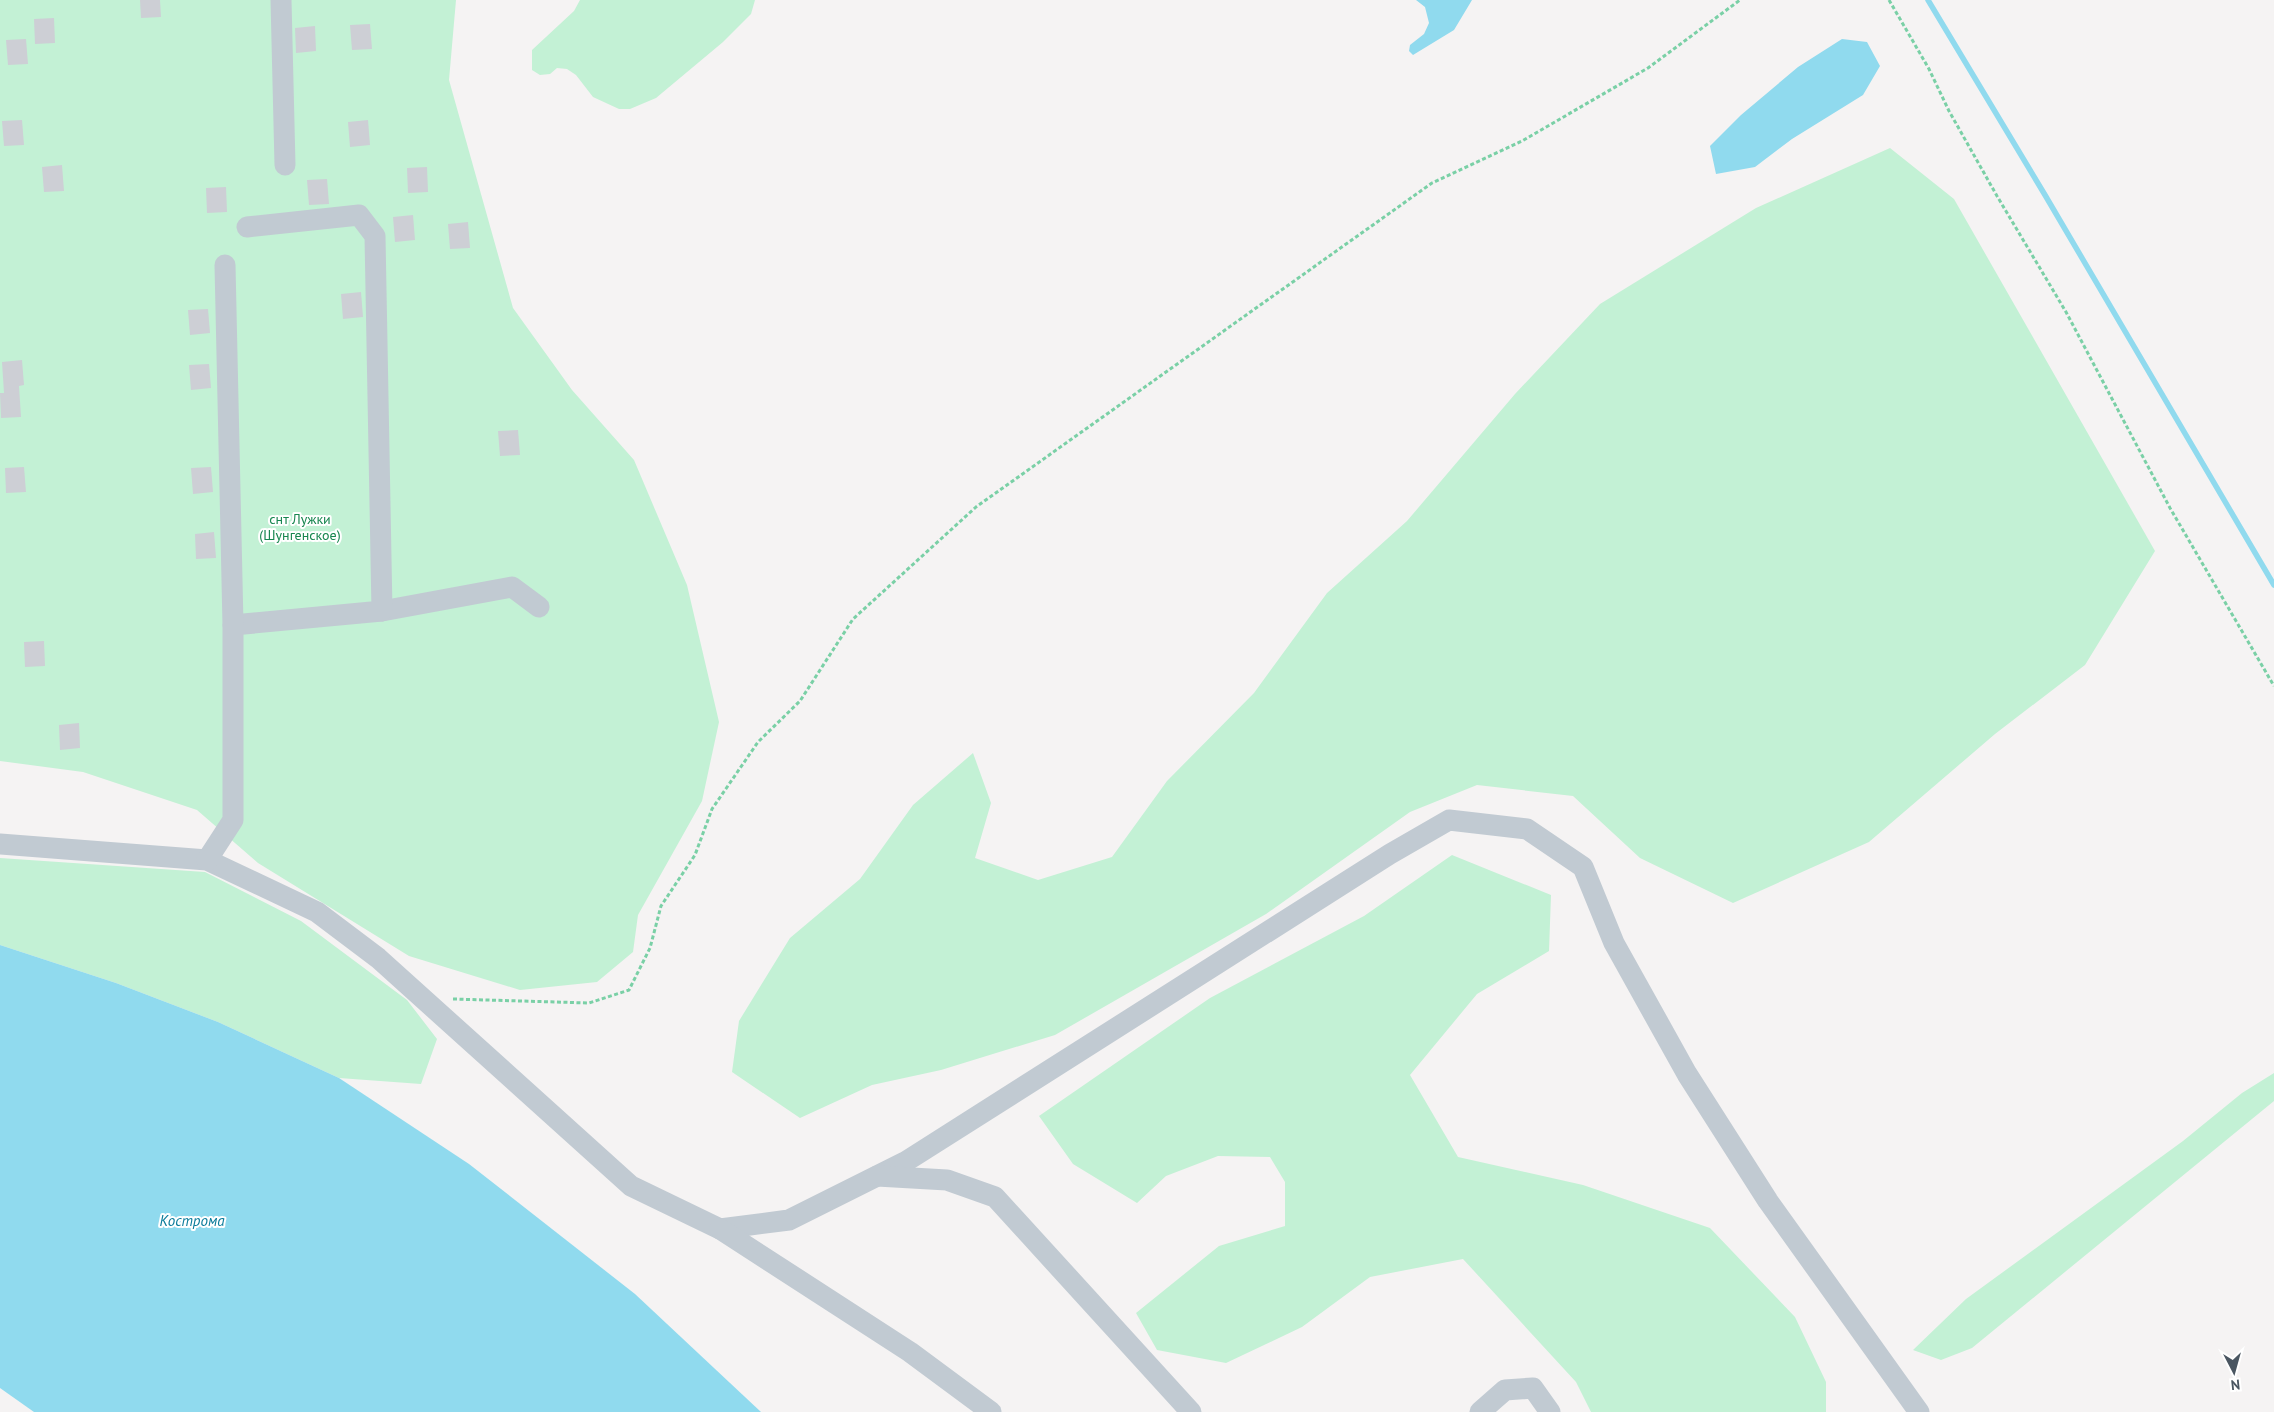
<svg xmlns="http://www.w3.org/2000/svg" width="2274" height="1412" font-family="'PT Sans',sans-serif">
	<rect width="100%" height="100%" fill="#f5f3f3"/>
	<g fill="#c3f1d5">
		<polygon points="0,0 456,0 449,80 513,308 572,390 634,460 687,585 719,722 702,801 638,915 633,952 597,982 520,990 409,956 258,863 197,810 83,772 0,761"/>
		<polygon points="580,0 755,0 751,14 723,42 656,98 630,109 619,109 593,97 576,75 567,69 557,68 550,74 540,75 532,70 532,50 574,11"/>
		<polygon points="1890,148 1954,199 2155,551 2085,665 1995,734 1869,842 1733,903 1640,858 1573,796 1477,785 1410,812 1266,914 1055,1035 941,1070 872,1085 800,1118 732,1072 739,1021 790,938 860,879 913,805 973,753 991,803 975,858 1038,880 1112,857 1167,781 1254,693 1327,593 1407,521 1515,394 1600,304 1756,208"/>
		<polygon points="1452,855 1551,895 1549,951 1477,994 1410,1075 1458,1157 1583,1185 1710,1228 1795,1317 1826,1382 1826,1412 1591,1412 1576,1382 1463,1259 1370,1277 1302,1327 1226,1363 1157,1350 1136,1313 1219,1246 1285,1226 1285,1182 1270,1157 1218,1156 1166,1176 1137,1203 1073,1164 1039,1116 1210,998 1364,916"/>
		<polygon points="0,858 205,872 301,921 407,1000 437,1039 421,1084 339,1078 218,1022 116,983 0,945"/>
		<polygon points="2274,1073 2274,1101 1972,1348 1941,1360 1913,1350 1966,1299 2183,1141 2242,1093"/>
	</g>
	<g fill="#90daee">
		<polygon points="1416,0 1472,0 1454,30 1413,55 1409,51 1410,45 1424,34 1429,23 1425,7"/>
		<polygon points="1842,39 1867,42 1880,66 1863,95 1792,139 1755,167 1716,174 1710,146 1741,115 1798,67"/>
		<polygon points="0,945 116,983 218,1022 339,1078 469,1164 635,1294 761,1412 34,1412 0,1388"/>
	</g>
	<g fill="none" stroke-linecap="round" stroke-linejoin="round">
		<polyline stroke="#90daee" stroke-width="5.5" points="1928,0 2045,195 2274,585"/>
	</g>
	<g fill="#cdcfd5">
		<polygon points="140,0 160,0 161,17 141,18"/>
		<polygon points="54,18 55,43 35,44 34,19"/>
		<polygon points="370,24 372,49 352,50 350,25"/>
		<polygon points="315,26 316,51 296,53 295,28"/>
		<polygon points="26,39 28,64 8,65 6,40"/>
		<polygon points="22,120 24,145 4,146 2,121"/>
		<polygon points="368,120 370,145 350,147 348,122"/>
		<polygon points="62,165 64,191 44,192 42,167"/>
		<polygon points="427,167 428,192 408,193 407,168"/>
		<polygon points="327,179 329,204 309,205 307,180"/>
		<polygon points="226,187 227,212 207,213 206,188"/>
		<polygon points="413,215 415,240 395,242 393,217"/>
		<polygon points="468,222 470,248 450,249 448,224"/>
		<polygon points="361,292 363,317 343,319 341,294"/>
		<polygon points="208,309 210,333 190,335 188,310"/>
		<polygon points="22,360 24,385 19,386 21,417 1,418 0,393 4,393 2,362"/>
		<polygon points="209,364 211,388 191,390 189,365"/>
		<polygon points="518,430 520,455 500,456 498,431"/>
		<polygon points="24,467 26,492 6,493 5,468"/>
		<polygon points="211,467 213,492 193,494 191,468"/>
		<polygon points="214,532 216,558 196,559 195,534"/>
		<polygon points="44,641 45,666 25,667 24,642"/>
		<polygon points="79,723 80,748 60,750 59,725"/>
	</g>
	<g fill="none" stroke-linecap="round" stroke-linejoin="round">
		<g stroke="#7ad0a6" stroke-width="3" stroke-dasharray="4 2.5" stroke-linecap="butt">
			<polyline points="1889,0 1929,69 1949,111 1997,196 2066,312 2170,508 2274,686"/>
			<polyline points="453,999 589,1003 629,990 650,948 661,906 695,855 712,809 758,742 800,701 853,619 976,507 1432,183 1522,141 1648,68 1740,0"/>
		</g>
		<g stroke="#c1cad2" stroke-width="21">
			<polyline points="281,0 285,165"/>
			<polyline points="382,611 512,587 539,607"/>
			<polyline points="233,625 382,611 375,236 359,215 247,227"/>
			<polyline points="0,844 207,860 317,912 378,958 631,1186 720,1229 789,1220 905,1162 1390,854 1449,820 1527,829 1583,867 1614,943 1687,1074 1768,1201 1919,1412"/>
			<polyline points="207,860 233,820 233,625 225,265"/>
			<polyline points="877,1176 947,1180 995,1197 1191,1412"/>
			<polyline points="720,1229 910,1352 991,1412"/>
			<polyline points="1480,1412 1505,1390 1533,1388 1550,1412"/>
		</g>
	</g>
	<g text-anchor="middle" stroke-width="4" stroke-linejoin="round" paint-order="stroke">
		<g font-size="14" fill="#17864f" stroke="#fff">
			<text x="300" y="524">снт Лужки<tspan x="300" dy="16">(Шунгенское)</tspan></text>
		</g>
		<g font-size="15" font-style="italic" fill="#0c7c9b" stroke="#fff">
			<text x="192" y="1226">Кострома</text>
		</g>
	</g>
	<g transform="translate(2234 1372) rotate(174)" stroke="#ffffff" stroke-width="4" paint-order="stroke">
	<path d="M0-4L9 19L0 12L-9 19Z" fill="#4a5661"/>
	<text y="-8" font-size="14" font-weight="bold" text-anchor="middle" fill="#4a5661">N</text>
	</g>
</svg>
